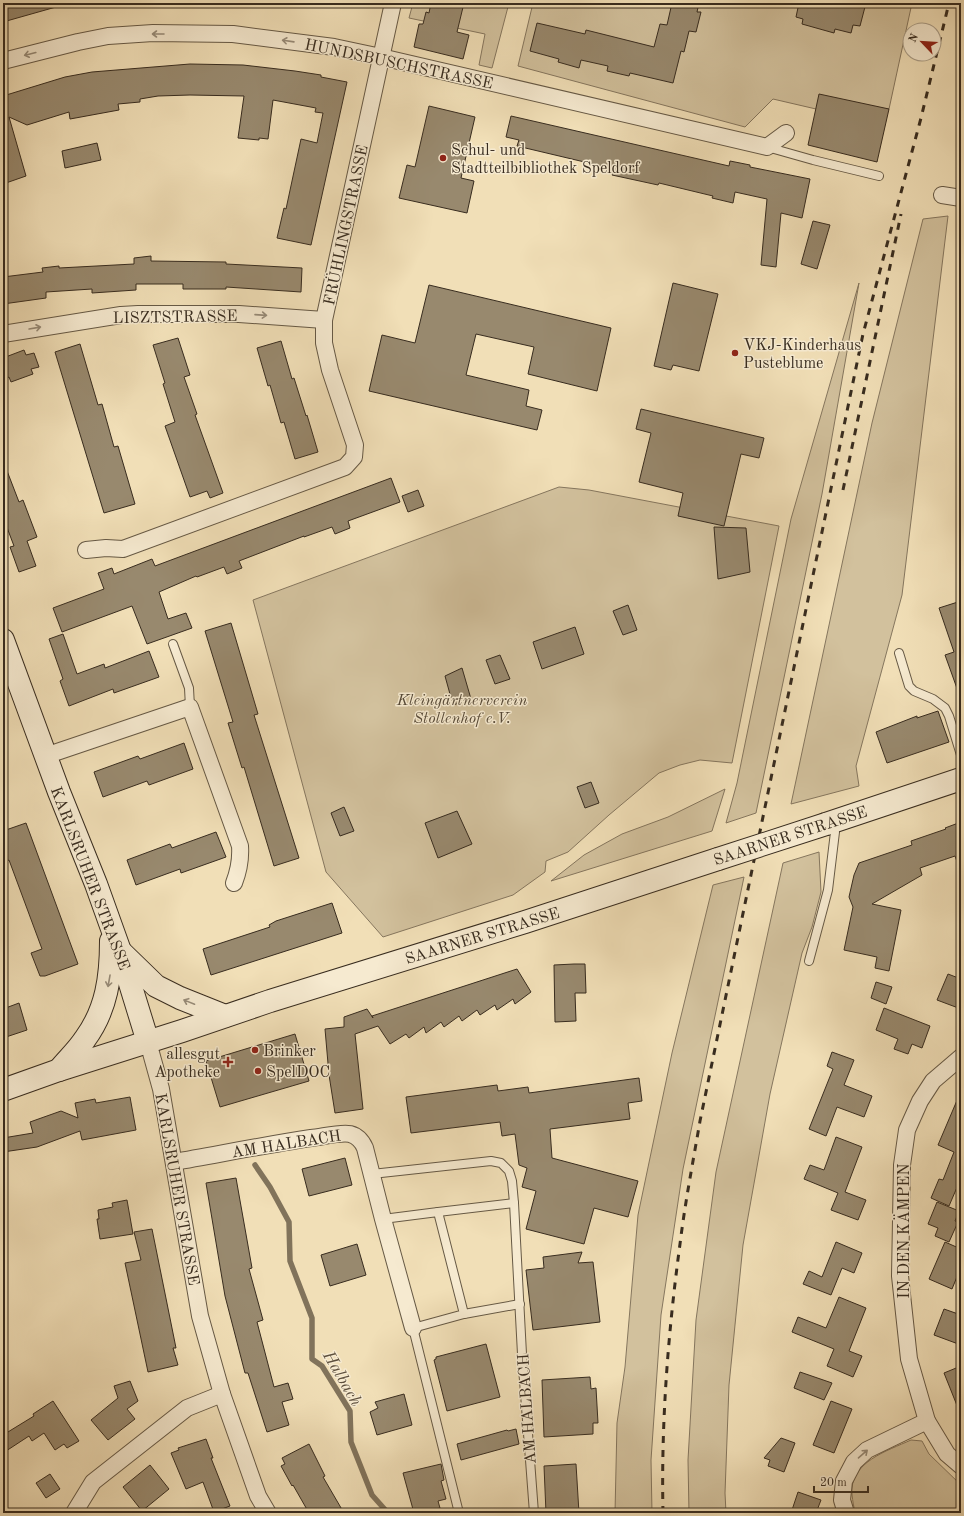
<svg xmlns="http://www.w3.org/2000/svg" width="964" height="1516" font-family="'Old Standard TT',serif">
	<rect width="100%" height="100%" fill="#f1dfb7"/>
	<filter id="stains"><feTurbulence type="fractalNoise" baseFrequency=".005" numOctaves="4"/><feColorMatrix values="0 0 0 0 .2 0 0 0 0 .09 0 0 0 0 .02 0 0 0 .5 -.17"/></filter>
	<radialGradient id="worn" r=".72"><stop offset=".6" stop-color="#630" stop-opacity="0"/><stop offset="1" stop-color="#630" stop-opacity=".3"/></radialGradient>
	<g fill="#d2c19d" stroke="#85765e">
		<polygon points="413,3 509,3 492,68 479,65 485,34 409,18"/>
		<polygon points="533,3 912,3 889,109 816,109 773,99 745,127 518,66"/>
		<polygon points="948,216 902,595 856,766 859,786 791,804 872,423 923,219"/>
		<polygon points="859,283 822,494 756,813 726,823 737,783 791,519"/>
		<polygon points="559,487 589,490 779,526 732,763 700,760 680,765 659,773 609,815 568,852 546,861 545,872 513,895 383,937 326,872 253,600"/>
		<polygon points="725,789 712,831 551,881 584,855 622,834 668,817"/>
		<polygon points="819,852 821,892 812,927 802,953 770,1094 743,1245 729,1385 725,1493 726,1513 689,1513 688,1460 696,1320 716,1172 783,863"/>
		<polygon points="744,877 683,1169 661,1315 651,1460 652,1513 615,1513 617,1423 625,1367 638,1215 672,1053 713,885"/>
		<path d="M 911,1440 L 922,1441 L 929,1454 L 961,1485 L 961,1513 L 856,1513 C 853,1507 853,1501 852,1495 C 849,1462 887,1451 911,1440 Z"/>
	</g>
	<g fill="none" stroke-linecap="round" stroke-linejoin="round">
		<polyline stroke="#81735b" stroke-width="5.5" points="255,1165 270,1187 289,1222 290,1261 312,1318 312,1359 322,1366 350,1411 351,1442 372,1495 388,1513"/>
	</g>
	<g fill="#98896e" stroke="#382c1f">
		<polygon points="3,3 55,3 56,7 3,22"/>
		<polygon points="431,3 464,3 457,32 469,35 463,59 414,47 419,24 423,24 426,12 429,13"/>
		<polygon points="672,3 699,3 697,12 701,12 696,32 689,31 684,52 681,51 673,83 630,73 629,76 607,71 608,66 581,60 579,68 558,62 559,59 530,51 537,23 585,34 586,30 654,47 660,24 667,25"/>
		<polygon points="799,3 866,3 860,26 853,25 851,33 835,29 834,33 802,24 803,19 796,17"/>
		<polygon points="190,64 243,65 295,71 321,75 321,77 347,82 311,245 277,238 284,208 286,209 301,139 317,143 323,113 315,112 316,108 273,100 268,139 259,138 259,140 238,138 244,96 190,95 158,96 140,99 140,102 118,104 119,110 70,119 69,112 27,125 9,117 26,176 3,184 3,96 65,77 92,72"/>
		<polygon points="819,94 889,109 877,162 808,145"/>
		<polygon points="429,106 475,117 461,178 474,181 467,213 399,198 407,165 415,167"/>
		<polygon points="511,116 729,166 730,161 750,165 750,167 810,179 802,218 781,213 776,267 761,265 767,199 735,192 733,203 712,198 713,196 659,183 658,185 612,175 614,169 517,146 519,140 506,137"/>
		<polygon points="97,143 101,160 65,168 62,151"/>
		<polygon points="813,221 830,225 817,269 801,264"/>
		<polygon points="151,256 151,261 226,262 226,264 302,268 301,292 226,287 226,289 183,289 183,284 136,284 136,290 92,293 92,289 46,292 46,298 3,304 3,277 43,272 42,268 59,266 59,268 134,264 134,258"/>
		<polygon points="673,283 718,294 699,371 673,365 671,370 654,366"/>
		<polygon points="429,285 611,328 597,391 528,374 534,347 476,334 466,375 529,390 526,406 542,410 537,430 369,391 382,335 415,343"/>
		<polygon points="178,338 190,375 184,377 197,414 195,415 223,493 210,498 207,491 190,497 165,426 175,422 163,384 165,383 153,345"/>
		<polygon points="281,341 292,379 294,378 306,416 307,415 318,452 295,459 284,422 281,423 270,385 268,386 257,348"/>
		<polygon points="80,344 98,405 102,404 114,447 118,446 135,504 104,513 55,352"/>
		<polygon points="24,350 26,355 34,353 39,367 31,369 33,374 11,382 9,377 3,380 3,358"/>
		<polygon points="641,409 764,438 759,458 741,454 724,526 678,516 683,493 639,482 651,433 636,429"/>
		<polygon points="4,463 19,502 23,500 37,537 27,541 36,566 19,572 10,547 14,546 3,517 3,464"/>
		<polygon points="391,478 400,502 348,521 350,528 335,534 332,527 304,537 304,536 239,561 242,568 227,574 224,567 197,577 196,576 159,592 168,619 186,613 192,628 147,644 132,606 62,632 53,608 104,589 98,573 112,568 114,574 152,559 155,566"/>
		<polygon points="418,490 424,506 408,512 402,496"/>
		<polygon points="714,527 746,528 750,572 718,579"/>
		<polygon points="961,601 961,693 959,694 945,655 954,652 939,608"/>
		<polygon points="628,605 637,630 623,635 613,611"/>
		<polygon points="231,623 258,714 254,715 299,858 274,866 244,767 242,768 228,723 233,722 205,631"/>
		<polygon points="575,627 584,654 542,669 533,642"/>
		<polygon points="63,634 77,674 104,664 105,668 149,651 159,677 114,693 113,689 69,706 60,681 63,679 49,639"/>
		<polygon points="500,655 510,679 495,684 486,660"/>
		<polygon points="462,668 471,699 453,705 445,676"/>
		<polygon points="938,711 949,742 887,763 876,732 917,716 917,718"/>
		<polygon points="184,743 193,769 149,785 147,781 103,797 94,772 138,756 140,759"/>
		<polygon points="591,782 599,803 585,808 577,787"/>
		<polygon points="344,807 354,831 340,836 331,813"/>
		<polygon points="457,811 472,844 438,858 425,823"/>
		<polygon points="961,822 961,866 959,867 955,856 920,868 922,875 872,904 901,910 889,971 875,968 877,957 844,950 853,907 849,897 854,875 859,863 912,845 911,841 946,829 945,828"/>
		<polygon points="26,823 78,964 45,976 40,976 31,953 42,949 9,860 3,863 3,831"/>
		<polygon points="216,832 226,857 181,873 180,869 136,885 127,860 170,844 172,848"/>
		<polygon points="332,903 342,933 211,975 203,949 270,927 269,925 276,921"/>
		<polygon points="574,964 585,964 586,993 575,993 576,1021 555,1022 554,965"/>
		<polygon points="517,969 531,992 515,1004 513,999 497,1010 495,1005 480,1015 477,1010 462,1021 459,1016 444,1027 441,1022 426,1033 424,1027 409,1038 406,1034 390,1044 378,1026 355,1034 363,1109 335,1113 329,1075 325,1029 344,1027 344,1017 367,1009 373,1018 372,1016"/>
		<polygon points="948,974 961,979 961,1009 937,1000"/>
		<polygon points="876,982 892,987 886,1004 871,998"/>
		<polygon points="19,1003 27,1030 6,1037 3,1028 3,1009"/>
		<polygon points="884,1008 930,1026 922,1048 912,1044 908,1054 894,1049 898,1039 876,1030"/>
		<polygon points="295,1034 309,1081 220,1107 206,1061"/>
		<polygon points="832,1052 854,1060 844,1085 872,1096 864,1117 837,1107 826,1136 809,1129 833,1069 827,1066"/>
		<polygon points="639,1078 642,1101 628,1103 630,1119 550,1129 552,1158 638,1181 628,1217 594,1208 584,1244 526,1229 536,1191 522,1187 527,1168 519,1165 515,1134 502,1136 500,1122 411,1133 406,1097 497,1085 498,1091 528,1087 529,1093"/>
		<polygon points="961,1091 961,1178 949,1206 931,1198 939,1179 943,1180 954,1152 938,1145"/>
		<polygon points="130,1097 136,1130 82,1140 80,1131 37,1147 3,1152 3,1138 33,1133 30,1122 61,1111 78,1118 75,1103 95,1099 96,1103"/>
		<polygon points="836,1137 862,1147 845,1192 866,1200 858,1220 831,1210 838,1193 804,1179 810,1165 824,1170"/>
		<polygon points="345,1158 352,1185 309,1196 302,1169"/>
		<polygon points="236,1178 252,1268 249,1269 263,1320 257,1322 274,1387 288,1383 293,1399 282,1402 289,1425 267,1432 248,1373 245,1373 225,1296 206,1183"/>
		<polygon points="127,1200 133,1234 100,1239 97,1219 99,1219 98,1210 113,1207 112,1203"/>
		<polygon points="937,1202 959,1211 955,1221 958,1222 949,1242 935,1236 938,1228 928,1224"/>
		<polygon points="152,1229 176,1348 173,1348 178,1365 148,1372 125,1263 141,1260 134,1232"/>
		<polygon points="836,1242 862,1253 854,1273 842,1268 831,1295 803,1284 809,1271 822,1277"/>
		<polygon points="945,1242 961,1249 961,1267 952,1289 929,1279"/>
		<polygon points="357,1244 366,1275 330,1286 321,1255"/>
		<polygon points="582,1252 578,1263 593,1262 600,1322 533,1330 526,1270 544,1268 543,1257"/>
		<polygon points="839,1297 866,1308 849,1351 862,1356 853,1377 827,1366 834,1349 792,1332 798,1317 826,1328"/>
		<polygon points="944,1309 961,1315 961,1345 934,1335"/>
		<polygon points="486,1344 500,1397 447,1411 434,1360 436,1359 436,1357"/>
		<polygon points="961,1366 961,1413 960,1413 944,1373"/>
		<polygon points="800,1372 832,1383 824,1400 794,1388"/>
		<polygon points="590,1377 591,1389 596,1388 598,1423 593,1423 593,1434 544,1437 542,1380"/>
		<polygon points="130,1381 138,1401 127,1409 135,1419 108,1440 91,1420 118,1398 114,1386"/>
		<polygon points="404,1394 412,1425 377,1435 370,1412 378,1408 375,1402"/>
		<polygon points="53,1401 79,1441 67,1448 64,1444 55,1450 44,1433 32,1441 29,1436 3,1453 3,1435 34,1416 33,1414"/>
		<polygon points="831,1401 852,1409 834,1453 813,1445"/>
		<polygon points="516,1429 519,1444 461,1460 457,1444 507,1430 508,1431"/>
		<polygon points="781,1438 795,1443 784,1472 768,1466 770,1460 764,1458"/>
		<polygon points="206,1439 213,1458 211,1458 230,1506 214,1512 203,1482 186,1489 171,1453 179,1450 178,1448"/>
		<polygon points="309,1444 325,1476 323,1477 344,1513 309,1513 293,1485 292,1486 281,1466 285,1464 282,1458"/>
		<polygon points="441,1464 444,1480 441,1481 446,1499 438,1501 440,1508 420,1513 414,1513 403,1473"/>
		<polygon points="576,1464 579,1513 546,1513 544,1466"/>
		<polygon points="150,1465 169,1489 142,1511 123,1487"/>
		<polygon points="50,1474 60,1489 46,1498 36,1483"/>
		<polygon points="798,1492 821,1500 816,1513 791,1513"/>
	</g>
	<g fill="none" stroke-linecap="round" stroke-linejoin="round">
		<defs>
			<g id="lane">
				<polyline points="767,147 813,160 879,176"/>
				<polyline points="173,644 189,688 190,707"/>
				<polyline points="899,653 909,686 914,691 933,699 945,708 949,716 961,755"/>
				<polyline points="809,961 828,890 835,832 833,822"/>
				<polyline points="372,1174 491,1161 501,1163 509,1171 512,1181 514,1203 522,1354 534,1513"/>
				<polyline points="438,1212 514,1203"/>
				<polyline points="383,1219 438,1212 464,1314 413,1328 459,1513"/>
				<polyline points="464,1314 520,1304"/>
			</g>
			<g id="street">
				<polyline points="3,61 78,42 108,36 153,33 233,34 334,47 381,57 767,147 786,133"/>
				<polyline points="942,195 961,198"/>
				<polyline points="3,334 121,315 138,314 239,314 324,320"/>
				<polyline points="86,550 106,548 123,549 345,467 354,457 355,445 330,370 324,343 324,320 393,3"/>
				<path d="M 45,756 L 190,707 L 240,846 C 241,860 239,870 234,883"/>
				<polyline points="148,1042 161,1089 200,1316 222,1394 258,1496 268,1513"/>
				<polyline points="961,1057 933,1081 920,1101 907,1130 902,1165 900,1276 909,1359 927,1421 947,1454 961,1466"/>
				<path d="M 174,1162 C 220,1154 265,1145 311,1138 C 322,1137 340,1132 350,1134 C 358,1136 362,1141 365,1148 L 383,1219 L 413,1328"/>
				<polyline points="74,1513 93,1482 187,1408 222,1394"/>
				<polyline points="846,1513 842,1500 844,1481 854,1462 867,1450 927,1421"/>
			</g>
			<g id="secondary">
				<polyline points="3,640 59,792 96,884 120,951 148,1042"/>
				<polyline points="826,824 961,779"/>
				<polyline points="122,953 156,986 180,998 225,1016"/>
				<path d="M 59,1070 C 68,1059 78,1050 85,1039 C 107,1009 111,976 111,941"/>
				<polyline points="3,1090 59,1070 182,1031 270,1001 525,922 718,859"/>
			</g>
		</defs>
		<use href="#lane" stroke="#665945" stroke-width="10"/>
		<use href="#street" stroke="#665945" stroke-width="18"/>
		<use href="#secondary" stroke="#382c1f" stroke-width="24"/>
		<use href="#lane" stroke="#f6ead0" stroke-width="8"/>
		<use href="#street" stroke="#f6ead0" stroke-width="16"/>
		<use href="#secondary" stroke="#f6ead0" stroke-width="22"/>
		<g stroke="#382c1f" stroke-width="3" stroke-dasharray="7 7" stroke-linecap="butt">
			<polyline points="843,490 901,214"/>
			<path d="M 663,1513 C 661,1423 668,1333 680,1244 C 685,1203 693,1162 700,1121 L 863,334 L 921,118 L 949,3"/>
		</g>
		<defs>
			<polyline id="secondary-bridge" points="718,859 826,824"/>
		</defs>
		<use href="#secondary-bridge" stroke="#382c1f" stroke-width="24" stroke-linecap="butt"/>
		<use href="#secondary-bridge" stroke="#f6ead0" stroke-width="22"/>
	</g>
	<defs><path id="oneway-shaft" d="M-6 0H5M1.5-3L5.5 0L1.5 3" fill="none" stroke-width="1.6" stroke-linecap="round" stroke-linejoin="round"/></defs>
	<g stroke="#978b78">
		<use href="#oneway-shaft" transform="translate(158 34) rotate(180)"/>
		<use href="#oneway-shaft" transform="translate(288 41) rotate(-172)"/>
		<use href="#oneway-shaft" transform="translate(30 54) rotate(166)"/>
		<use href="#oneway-shaft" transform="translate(261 315) rotate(4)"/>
		<use href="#oneway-shaft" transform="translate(35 328) rotate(-10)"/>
		<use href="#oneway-shaft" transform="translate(109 981) rotate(100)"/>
		<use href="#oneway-shaft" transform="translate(189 1002) rotate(-158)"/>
		<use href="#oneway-shaft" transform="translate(863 1454) rotate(-41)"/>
	</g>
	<g fill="#8f2418" stroke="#f6ead0" stroke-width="1.5">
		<circle cx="443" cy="158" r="4"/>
		<circle cx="735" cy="353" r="4"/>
		<circle cx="255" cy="1050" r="4"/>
		<path d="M226 1056h4v4h4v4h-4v4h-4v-4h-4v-4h4z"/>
		<circle cx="258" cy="1071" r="4"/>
	</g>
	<g text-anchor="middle" stroke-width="3" stroke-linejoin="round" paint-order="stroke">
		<g font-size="16" fill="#382c1f" stroke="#f6ead0">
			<text transform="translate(399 63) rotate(12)" y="6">HUNDSBUSCHSTRASSE</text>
			<text transform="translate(345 225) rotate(-78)" y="6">FRÜHLINGSTRASSE</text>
			<text transform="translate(175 316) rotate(-1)" y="6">LISZTSTRASSE</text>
			<text transform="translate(790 835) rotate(-18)" y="6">SAARNER STRASSE</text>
			<text transform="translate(91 878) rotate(69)" y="6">KARLSRUHER STRASSE</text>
			<text transform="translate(482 935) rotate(-17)" y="6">SAARNER STRASSE</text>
			<text transform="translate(286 1143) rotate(-9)" y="6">AM HALBACH</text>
			<text transform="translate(178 1189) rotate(80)" y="6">KARLSRUHER STRASSE</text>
			<text transform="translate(903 1231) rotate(-90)" y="6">IN DEN KÄMPEN</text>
			<text transform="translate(526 1409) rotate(-94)" y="6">AM HALBACH</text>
		</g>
		<g font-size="16" fill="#382c1f" stroke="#f6ead0" text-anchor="start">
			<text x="451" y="155">Schul- und<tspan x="451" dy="18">Stadtteilbibliothek Speldorf</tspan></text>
			<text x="743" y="350">VKJ-Kinderhaus<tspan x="743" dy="18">Pusteblume</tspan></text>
			<text x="263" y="1056">Brinker</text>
			<text x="220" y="1059" text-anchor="end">allesgut<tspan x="220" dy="18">Apotheke</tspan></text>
			<text x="266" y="1077">SpelDOC</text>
		</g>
		<g font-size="16" font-style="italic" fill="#574a38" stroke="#f6ead0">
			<text x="462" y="705">Kleingärtnerverein<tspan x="462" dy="18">Stollenhof e.V.</tspan></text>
		</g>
		<g font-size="17" font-style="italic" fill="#5d4f3d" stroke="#f6ead0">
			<text transform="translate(343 1378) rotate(60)" y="6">Halbach</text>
		</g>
	</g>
	<rect width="964" height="1516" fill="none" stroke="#f1dfb7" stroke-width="16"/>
	<rect x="4" y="4" width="956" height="1508" fill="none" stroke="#382c1f" stroke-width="2"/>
	<rect x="8" y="8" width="948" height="1500" fill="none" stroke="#382c1f"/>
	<g transform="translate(922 42) rotate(295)"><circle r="19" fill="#f6ead0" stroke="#aa9e89"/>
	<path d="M0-3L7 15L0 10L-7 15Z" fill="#8f2418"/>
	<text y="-6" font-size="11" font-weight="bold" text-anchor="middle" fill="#382c1f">N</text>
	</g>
	<path d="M814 1486v6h54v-6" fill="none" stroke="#382c1f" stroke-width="2"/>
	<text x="820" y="1486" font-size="12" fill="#382c1f" stroke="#f6ead0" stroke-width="3" paint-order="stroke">20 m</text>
	<rect width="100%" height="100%" filter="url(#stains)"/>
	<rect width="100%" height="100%" fill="url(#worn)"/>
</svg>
